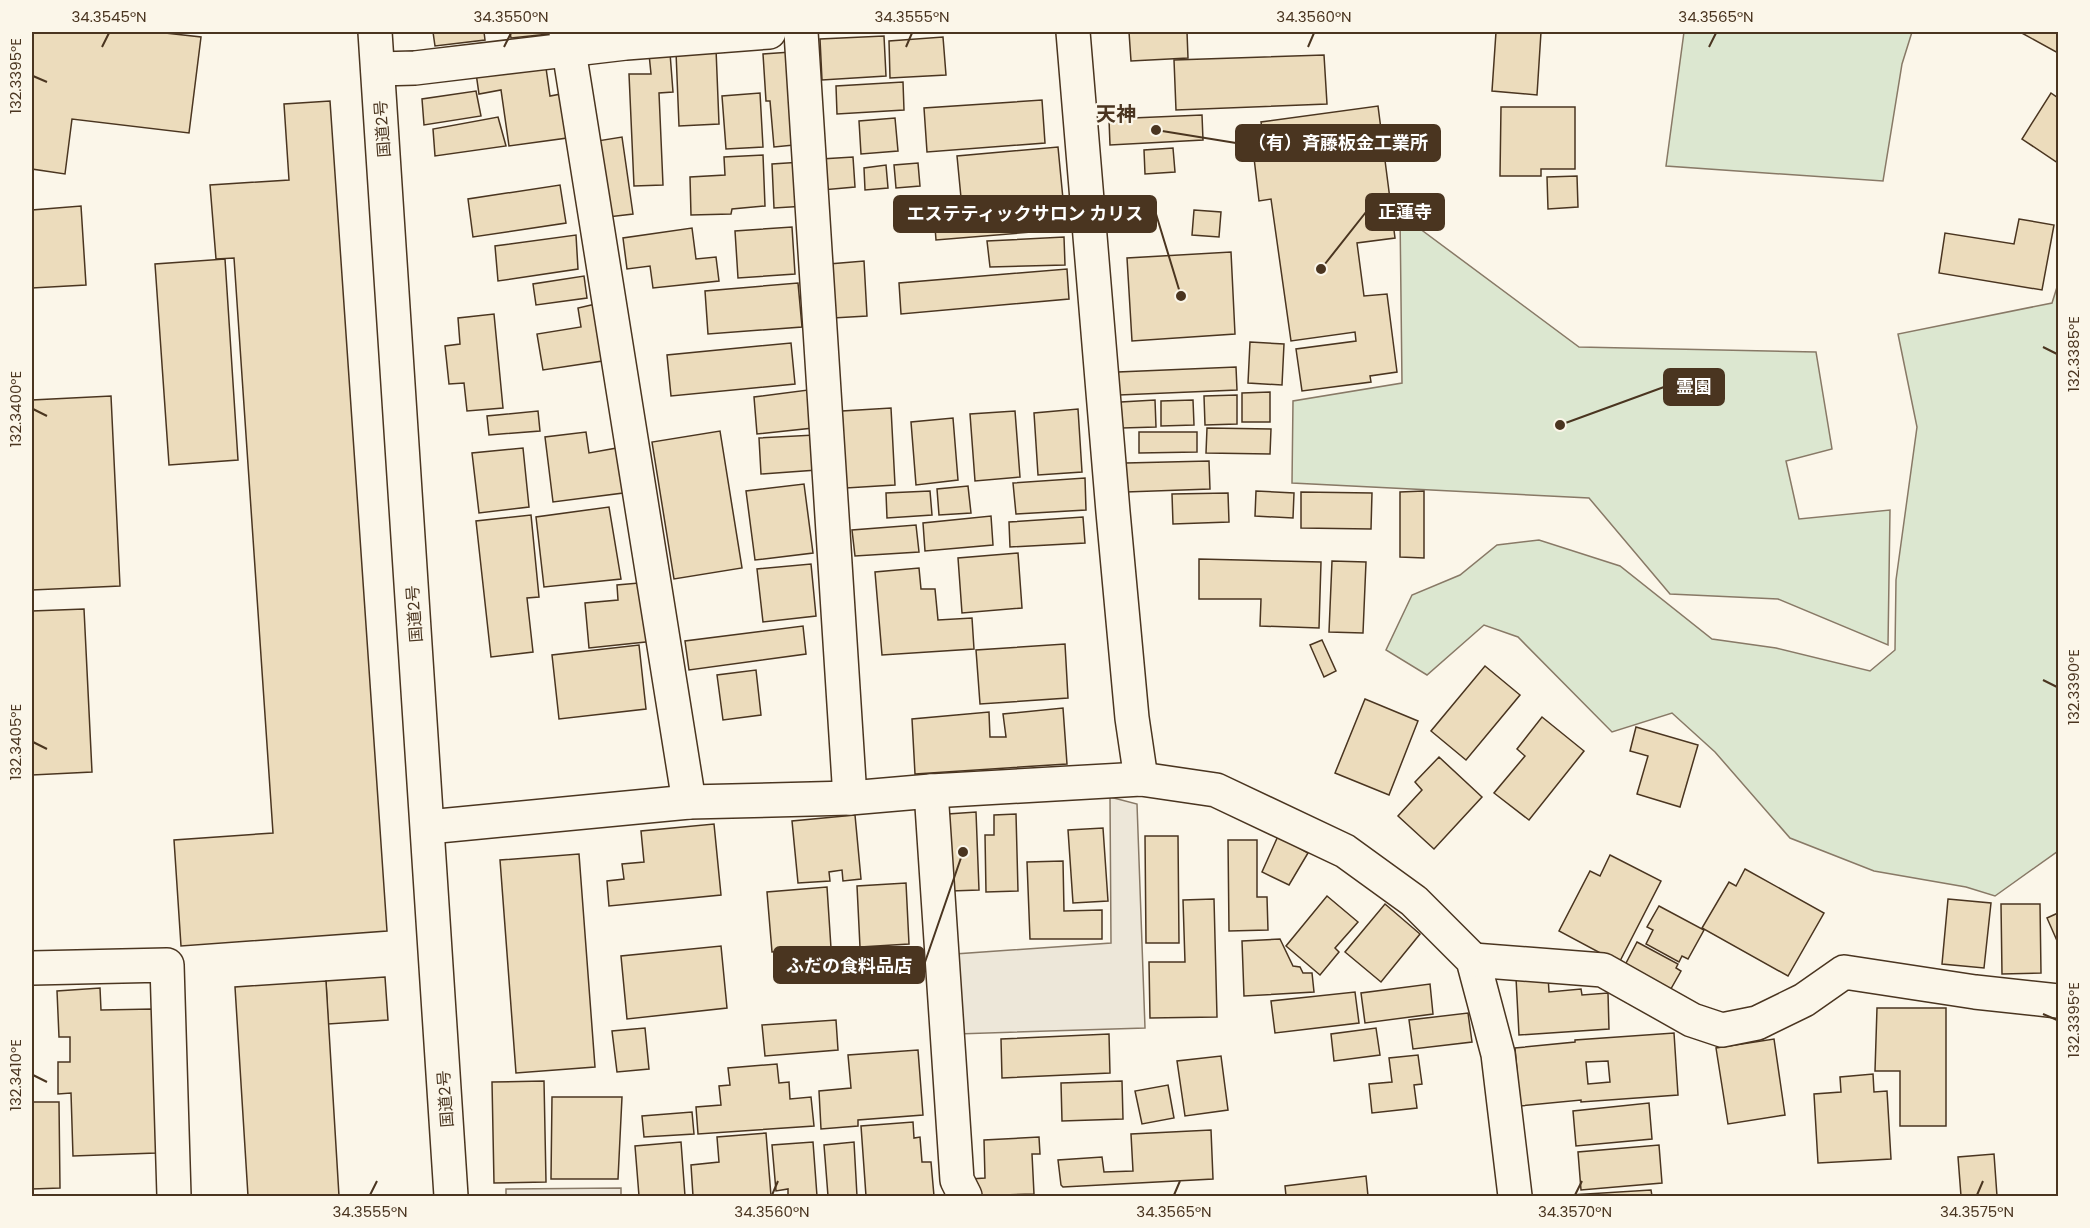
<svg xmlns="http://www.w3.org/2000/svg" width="2090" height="1228" font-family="Poppins,'Noto Sans JP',sans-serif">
	<rect width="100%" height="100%" fill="#fbf6e9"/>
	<g fill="#dce7d0" stroke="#887966" stroke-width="1.5">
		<polygon points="1684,32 1912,32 1902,64 1883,181 1666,166"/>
		<polygon points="1400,214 1579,347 1816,352 1832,449 1786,461 1799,519 1890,510 1888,645 1778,599 1670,594 1589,498 1292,483 1293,401 1402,383"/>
		<polygon points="2058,284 2058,851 1995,896 1966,887 1874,871 1790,838 1715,752 1672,713 1612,732 1518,637 1484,625 1427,675 1386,650 1412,595 1460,575 1497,545 1539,540 1620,566 1712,639 1776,648 1870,671 1895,650 1896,580 1917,427 1898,334 2052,303"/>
	</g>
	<g fill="#ede7d9" stroke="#887966" stroke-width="1.5">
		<polygon points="1110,797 1137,804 1145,1028 957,1034 955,954 1111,943"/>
		<polygon points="621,1188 621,1196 506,1196 506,1189"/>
	</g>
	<g fill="#ecdcbc" stroke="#4a3520" stroke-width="1.5" fill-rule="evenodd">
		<polygon points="32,32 156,32 201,37 189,133 72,119 65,174 32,169"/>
		<polygon points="433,32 484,32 485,40 435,46"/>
		<polygon points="510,32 549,32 549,34 511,38"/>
		<polygon points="1129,32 1187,32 1188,58 1131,61"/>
		<polygon points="1496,32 1541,32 1537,95 1492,91"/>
		<polygon points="2020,32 2058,32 2058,53"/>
		<polygon points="884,36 886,76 822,80 820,39"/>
		<polygon points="943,37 946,75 890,78 889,41"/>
		<polygon points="716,49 719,124 679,126 676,52"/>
		<polygon points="791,52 804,144 774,147 770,101 766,101 763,54"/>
		<polygon points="670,53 673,92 659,93 663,185 634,186 629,74 651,74 649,54"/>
		<polygon points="1324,55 1327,104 1176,110 1174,60"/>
		<polygon points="545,61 550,96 561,94 567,138 509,146 501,90 479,94 476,73"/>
		<polygon points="903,82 904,110 837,114 836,86"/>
		<polygon points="476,91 481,116 424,125 422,99"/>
		<polygon points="760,93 763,147 726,149 722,96"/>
		<polygon points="2051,93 2058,98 2058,163 2022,139"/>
		<polygon points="1042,100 1045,143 927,152 924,108"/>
		<polygon points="330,101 387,931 181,946 174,840 273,833 234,258 216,259 210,185 289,180 284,104"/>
		<polygon points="1378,106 1395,238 1357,243 1364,296 1387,294 1397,372 1370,376 1371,382 1302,391 1296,349 1356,341 1355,332 1291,341 1271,199 1259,201 1253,149 1265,147 1261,122"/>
		<polygon points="1501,107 1575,107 1575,169 1541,169 1541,176 1500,176"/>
		<polygon points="1202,115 1203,140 1110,145 1109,119"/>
		<polygon points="498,117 506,146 435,156 433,129"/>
		<polygon points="895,118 898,151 861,154 859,121"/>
		<polygon points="622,137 633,214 608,217 597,141"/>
		<polygon points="1058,147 1063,199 962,208 957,156"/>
		<polygon points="1173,148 1175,172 1145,174 1144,150"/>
		<polygon points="763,155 765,206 732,209 731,214 691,215 690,177 725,175 724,157"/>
		<polygon points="853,157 855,187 822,190 821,159"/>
		<polygon points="802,162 806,206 774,208 772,164"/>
		<polygon points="918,163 920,186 896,188 894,165"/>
		<polygon points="886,165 888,188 865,190 864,168"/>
		<polygon points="1577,176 1578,207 1548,209 1547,177"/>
		<polygon points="560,185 566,223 473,237 468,199"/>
		<polygon points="1066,203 1068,229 936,240 934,214"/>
		<polygon points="81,206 86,285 32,288 32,210"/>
		<polygon points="1194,210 1221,212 1219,237 1192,235"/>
		<polygon points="2019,219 2054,225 2042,290 1939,273 1945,233 2014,244"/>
		<polygon points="792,227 795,274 738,278 735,231"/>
		<polygon points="692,228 696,259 716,257 719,281 653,288 650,266 627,269 623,238"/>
		<polygon points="576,235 578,269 498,281 495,246"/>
		<polygon points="1064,237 1065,265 990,267 987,241"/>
		<polygon points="1231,252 1235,334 1132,341 1127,258"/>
		<polygon points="225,259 238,460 169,465 155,264"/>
		<polygon points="864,261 867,316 833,318 829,264"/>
		<polygon points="1067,269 1069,299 901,314 899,283"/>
		<polygon points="584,276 587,298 536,305 533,284"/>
		<polygon points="798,283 802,327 708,334 705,291"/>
		<polygon points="600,303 609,360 543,370 537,334 581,327 578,308"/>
		<polygon points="494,314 503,408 467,411 464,383 449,384 445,346 460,344 458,318"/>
		<polygon points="1250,342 1284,344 1282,385 1248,383"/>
		<polygon points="791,343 795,384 671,396 667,355"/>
		<polygon points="1236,367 1237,390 1119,395 1118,372"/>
		<polygon points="808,390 813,428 757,434 754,397"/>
		<polygon points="1270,392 1270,422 1242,422 1242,393"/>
		<polygon points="1237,395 1237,424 1205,425 1204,396"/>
		<polygon points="111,396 120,586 32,590 32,400"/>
		<polygon points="1155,400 1156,427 1122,428 1121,402"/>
		<polygon points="1193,400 1194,425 1161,426 1161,401"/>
		<polygon points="891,408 895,485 846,488 842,411"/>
		<polygon points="1078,409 1082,472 1038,475 1034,413"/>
		<polygon points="538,411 540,431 489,435 487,416"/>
		<polygon points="1015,411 1020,477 975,481 970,414"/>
		<polygon points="953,418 958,480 916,485 911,422"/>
		<polygon points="1207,428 1271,429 1270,454 1206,453"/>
		<polygon points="720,431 742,568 674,579 652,442"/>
		<polygon points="586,432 589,453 617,448 623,493 553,502 545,437"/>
		<polygon points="1139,432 1197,432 1197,452 1139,453"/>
		<polygon points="815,435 817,470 761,474 759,438"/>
		<polygon points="523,448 529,507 479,513 472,453"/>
		<polygon points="1209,461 1210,489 1126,492 1126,463"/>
		<polygon points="1085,478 1086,510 1016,514 1013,483"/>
		<polygon points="804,484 813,553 755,560 746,491"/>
		<polygon points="968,486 971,513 939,515 937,489"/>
		<polygon points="930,491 932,515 887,518 886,493"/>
		<polygon points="1256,491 1294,493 1293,518 1255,516"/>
		<polygon points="1424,491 1424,558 1400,557 1400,492"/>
		<polygon points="1301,492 1372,493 1371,529 1301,528"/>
		<polygon points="1228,493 1229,522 1173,524 1172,494"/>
		<polygon points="609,507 621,579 544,587 536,517"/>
		<polygon points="531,515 539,597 527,598 533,652 491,657 476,521"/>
		<polygon points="991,516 993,545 925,551 923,523"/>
		<polygon points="1083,517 1085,543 1010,547 1009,522"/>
		<polygon points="916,525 919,552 855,556 852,530"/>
		<polygon points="1018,553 1022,608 962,613 958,558"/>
		<polygon points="1199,559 1321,562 1319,628 1260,626 1261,599 1199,599"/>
		<polygon points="1332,561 1366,562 1363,633 1329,632"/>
		<polygon points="811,564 816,616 763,622 757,569"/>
		<polygon points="919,568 921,589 935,589 938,620 972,618 974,649 882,655 875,572"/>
		<polygon points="650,582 655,641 589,648 585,603 618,600 617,585"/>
		<polygon points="84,609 92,772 32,775 32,611"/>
		<polygon points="803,626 806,654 689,670 685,641"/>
		<polygon points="1322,640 1336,671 1324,677 1310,645"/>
		<polygon points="1065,644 1068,698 980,704 976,650"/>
		<polygon points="639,645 646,709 559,719 552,655"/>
		<polygon points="1485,666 1520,695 1466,760 1431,731"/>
		<polygon points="756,670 761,715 723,720 717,675"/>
		<polygon points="1365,699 1418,721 1389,795 1335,773"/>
		<polygon points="1063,708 1067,764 915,774 912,719 989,712 990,737 1006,737 1003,714"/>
		<polygon points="1542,717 1584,751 1529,820 1494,793 1525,756 1517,749"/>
		<polygon points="1636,727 1698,745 1680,807 1637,794 1648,756 1630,751"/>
		<polygon points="1439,757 1482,797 1434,849 1398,816 1422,790 1415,782"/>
		<polygon points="976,812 979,890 951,891 948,814"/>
		<polygon points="1016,814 1018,891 986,892 985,835 994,835 994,815"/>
		<polygon points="855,815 861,879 843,881 842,870 829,872 830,881 798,883 792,821"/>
		<polygon points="714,824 721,895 609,906 607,881 624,879 622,864 644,862 641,831"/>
		<polygon points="1103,828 1108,901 1073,903 1068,830"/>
		<polygon points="1145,836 1178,836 1179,943 1146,943"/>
		<polygon points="1278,836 1308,853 1289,885 1262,872"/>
		<polygon points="1228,840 1257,840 1257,897 1267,897 1268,930 1229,931"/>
		<polygon points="579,854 595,1067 516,1073 500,860"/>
		<polygon points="1610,855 1661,881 1619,963 1559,931 1590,871 1600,876"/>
		<polygon points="1063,861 1064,911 1102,910 1102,939 1030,939 1027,862"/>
		<polygon points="1745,869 1824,913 1788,976 1702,928 1729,882 1736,886"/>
		<polygon points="906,883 909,944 860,947 857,886"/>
		<polygon points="827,887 831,948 772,952 767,892"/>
		<polygon points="1327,896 1358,922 1335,948 1339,952 1320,975 1286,946"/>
		<polygon points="1214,899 1217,1017 1150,1018 1149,962 1185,962 1183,900"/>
		<polygon points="1948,899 1991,903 1984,968 1942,964"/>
		<polygon points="1385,904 1420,934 1381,982 1345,952"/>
		<polygon points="2001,904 2040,904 2041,973 2002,974"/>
		<polygon points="1659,906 1704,930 1688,959 1682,956 1679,962 1646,944 1653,930 1647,927"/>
		<polygon points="2058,913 2058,943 2047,918"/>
		<polygon points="1280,939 1293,966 1300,967 1303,973 1312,973 1314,992 1244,996 1242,941"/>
		<polygon points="1637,942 1678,964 1676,968 1681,971 1668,994 1623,969"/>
		<polygon points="721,946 727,1008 627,1019 621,956"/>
		<polygon points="1548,976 1549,992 1581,989 1582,995 1608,993 1609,1029 1519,1035 1516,978"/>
		<polygon points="385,977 388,1020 328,1024 326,981"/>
		<polygon points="326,981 339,1196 248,1196 235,987"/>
		<polygon points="1430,984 1433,1014 1365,1023 1361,993"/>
		<polygon points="100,988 101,1010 153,1009 156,1153 73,1156 71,1093 58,1094 58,1062 70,1062 70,1037 59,1037 57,991"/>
		<polygon points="1355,992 1359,1023 1275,1033 1271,1001"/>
		<polygon points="1877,1008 1946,1008 1946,1126 1900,1126 1900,1071 1875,1071"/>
		<polygon points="1468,1013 1472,1042 1413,1049 1409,1020"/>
		<polygon points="836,1020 838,1050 765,1056 762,1025"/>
		<polygon points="645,1028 649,1069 617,1072 612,1031"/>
		<polygon points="1376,1028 1380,1055 1334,1061 1331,1034"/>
		<path d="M 1674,1033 L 1678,1095 L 1581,1102 L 1581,1100 L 1520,1106 L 1515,1048 L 1575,1042 L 1575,1040 ZM 1608,1061 L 1610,1082 L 1588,1084 L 1586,1062 Z"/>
		<polygon points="1109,1034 1110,1073 1002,1078 1001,1039"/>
		<polygon points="1774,1039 1785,1115 1728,1124 1716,1048"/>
		<polygon points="918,1050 923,1115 858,1120 858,1126 821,1129 819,1091 851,1088 848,1055"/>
		<polygon points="1418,1055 1422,1084 1414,1085 1417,1108 1372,1113 1369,1084 1392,1082 1389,1058"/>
		<polygon points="1221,1056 1228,1110 1185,1116 1177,1061"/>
		<polygon points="777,1064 779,1083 789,1082 790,1099 811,1097 814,1126 698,1134 696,1107 721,1105 719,1086 730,1085 728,1068"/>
		<polygon points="1873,1074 1874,1092 1887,1091 1891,1159 1818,1163 1814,1094 1841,1092 1840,1077"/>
		<polygon points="544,1081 546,1182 494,1183 492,1082"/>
		<polygon points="1122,1081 1123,1119 1062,1121 1061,1083"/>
		<polygon points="1168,1085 1174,1118 1142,1124 1135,1091"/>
		<polygon points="552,1097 622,1097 618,1179 551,1179"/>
		<polygon points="32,1102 59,1102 60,1188 32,1189"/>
		<polygon points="1649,1103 1652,1139 1576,1146 1573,1111"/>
		<polygon points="692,1112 694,1134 644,1137 642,1116"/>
		<polygon points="913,1122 914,1138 920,1137 922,1162 931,1162 934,1196 866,1196 861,1126"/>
		<polygon points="1211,1130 1213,1179 1063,1187 1061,1185 1058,1160 1102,1157 1104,1172 1133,1171 1131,1134"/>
		<polygon points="766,1133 771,1196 693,1196 691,1165 719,1162 717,1137"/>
		<polygon points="1039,1137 1040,1154 1032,1154 1034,1194 970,1196 970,1179 985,1178 984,1140"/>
		<polygon points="681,1142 685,1196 639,1196 635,1146"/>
		<polygon points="813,1142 817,1196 788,1196 788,1189 776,1191 772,1145"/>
		<polygon points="854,1142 857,1196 828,1196 824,1145"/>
		<polygon points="1659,1145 1662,1183 1581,1190 1578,1152"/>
		<polygon points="1994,1154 1997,1196 1961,1196 1958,1157"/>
		<polygon points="1366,1176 1368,1196 1286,1196 1285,1186"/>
		<polygon points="1651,1190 1652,1196 1554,1196"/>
	</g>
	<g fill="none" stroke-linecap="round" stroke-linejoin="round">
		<defs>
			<g id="minor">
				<polyline points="566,32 689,802"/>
				<polyline points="801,32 850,798"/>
				<polyline points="1073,32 1113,512 1132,718 1141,779"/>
				<polyline points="378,69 415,68 626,43 769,32"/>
				<polyline points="931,791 957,1180 965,1196"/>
				<polyline points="428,827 689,802 850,798 931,791 1141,779 1216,790 1345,851 1414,901 1473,960 1498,1054 1515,1196"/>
				<polyline points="1473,960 1603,970 1692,1020 1722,1030 1757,1023 1804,1000 1844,972 1975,992 2058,1001"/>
				<polyline points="32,968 167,965 174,1196"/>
			</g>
			<polyline id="highway" points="375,32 451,1196"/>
		</defs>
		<use href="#minor" stroke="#4a3520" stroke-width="36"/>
		<use href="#highway" stroke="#4a3520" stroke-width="36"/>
		<use href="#minor" stroke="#fbf6e9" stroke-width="33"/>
		<use href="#highway" stroke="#fbf6e9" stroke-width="33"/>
	</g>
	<path fill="none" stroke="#4a3520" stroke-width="2" d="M 102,47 L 109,33M 504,47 L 511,33M 906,47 L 912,33M 1308,47 L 1314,33M 1709,47 L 1716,33M 33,76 L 47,82M 2043,347 L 2057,354M 33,409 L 47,416M 2043,680 L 2057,687M 33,742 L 47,749M 2043,1014 L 2057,1020M 33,1075 L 47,1082M 370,1195 L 377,1181M 772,1195 L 778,1181M 1174,1195 L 1180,1181M 1575,1195 L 1582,1181M 1977,1195 L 1983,1181"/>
	<g text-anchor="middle" stroke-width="4.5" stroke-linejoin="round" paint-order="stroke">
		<g font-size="16" fill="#4a3520" stroke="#fbf6e9">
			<text transform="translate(382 129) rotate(-94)" y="6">国道2号</text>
			<text transform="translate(414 614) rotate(-94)" y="6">国道2号</text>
			<text transform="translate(445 1099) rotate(-94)" y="6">国道2号</text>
		</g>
		<g font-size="20" font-weight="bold" fill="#4a3520" stroke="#fbf6e9">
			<text x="1116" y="121">天神</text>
		</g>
	</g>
	<path fill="none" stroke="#4a3520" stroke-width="2" d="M1156 130L1236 143M1321 269L1366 212M1181 296L1156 214M1560 425L1664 387M963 852L924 965"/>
	<g fill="#4a3520" stroke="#fbf6e9" stroke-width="2">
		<circle cx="1156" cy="130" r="6"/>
		<circle cx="1321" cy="269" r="6"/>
		<circle cx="1181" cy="296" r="6"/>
		<circle cx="1560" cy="425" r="6"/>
		<circle cx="963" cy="852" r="6"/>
	</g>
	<g fill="#4a3520" stroke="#4a3520" stroke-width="2">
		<rect x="1236" y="125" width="204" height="36" rx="6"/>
		<rect x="1366" y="194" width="78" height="36" rx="6"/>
		<rect x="894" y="196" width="262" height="36" rx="6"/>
		<rect x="1664" y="369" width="60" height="36" rx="6"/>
		<rect x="774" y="947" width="150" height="36" rx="6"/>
	</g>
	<g font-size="18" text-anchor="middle" font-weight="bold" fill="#fff">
		<text x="1338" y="149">（有）斉藤板金工業所</text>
		<text x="1405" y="218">正蓮寺</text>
		<text x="1025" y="220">エステティックサロン カリス</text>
		<text x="1694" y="393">霊園</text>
		<text x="849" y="972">ふだの食料品店</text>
	</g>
	<rect width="2090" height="1228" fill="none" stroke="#fbf6e9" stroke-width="66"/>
	<rect x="33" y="33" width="2024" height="1162" fill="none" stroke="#4a3520" stroke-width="2"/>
	<g font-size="15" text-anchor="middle" fill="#4a3520">
		<text x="109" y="22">34.3545°N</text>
		<text x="511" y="22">34.3550°N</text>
		<text x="912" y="22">34.3555°N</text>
		<text x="1314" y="22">34.3560°N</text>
		<text x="1716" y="22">34.3565°N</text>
		<text transform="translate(16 76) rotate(-90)" y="5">132.3395°E</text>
		<text transform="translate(2074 354) rotate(-90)" y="5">132.3385°E</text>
		<text transform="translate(16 409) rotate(-90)" y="5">132.3400°E</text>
		<text transform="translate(2074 687) rotate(-90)" y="5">132.3390°E</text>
		<text transform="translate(16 742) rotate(-90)" y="5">132.3405°E</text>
		<text transform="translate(2074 1020) rotate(-90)" y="5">132.3395°E</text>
		<text transform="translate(16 1075) rotate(-90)" y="5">132.3410°E</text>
		<text x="370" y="1217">34.3555°N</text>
		<text x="772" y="1217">34.3560°N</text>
		<text x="1174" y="1217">34.3565°N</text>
		<text x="1575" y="1217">34.3570°N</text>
		<text x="1977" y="1217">34.3575°N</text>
	</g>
</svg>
